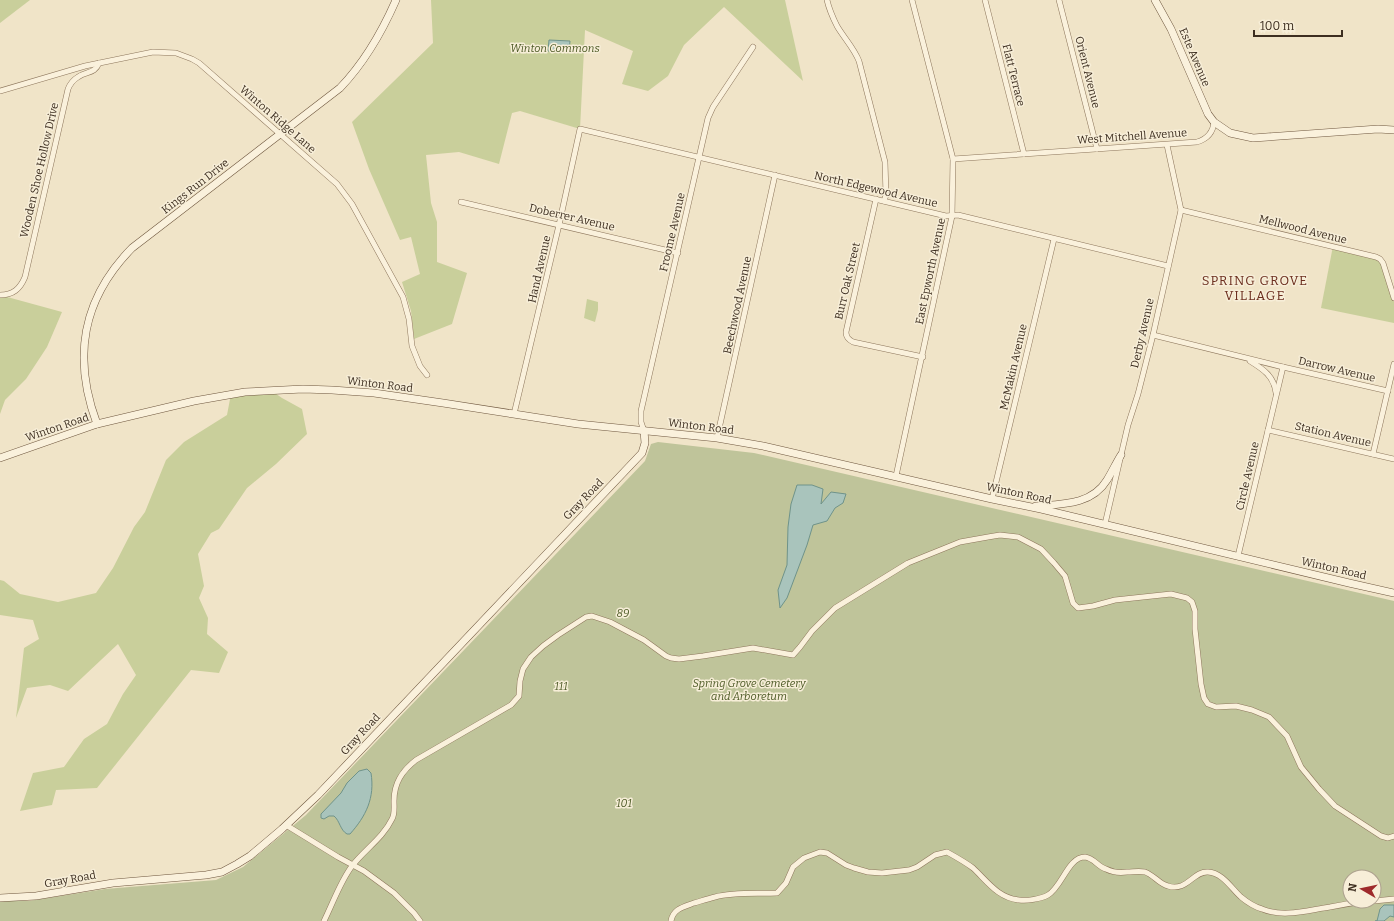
<svg xmlns="http://www.w3.org/2000/svg" width="1394" height="921" font-family="Bitter,serif">
	<rect width="100%" height="100%" fill="#f0e4c8"/>
	<g fill="#c9cf9b">
		<polygon points="0,0 30,0 0,23"/>
		<polygon points="431,0 785,0 803,81 724,7 684,45 668,76 648,91 622,84 633,51 585,30 580,129 520,111 512,113 499,164 459,152 426,155 431,203 437,222 437,262 467,273 452,324 414,339 411,311 402,282 420,274 411,237 400,240 369,169 352,122 433,43"/>
		<polygon points="1333,246 1380,259 1394,298 1394,323 1321,308"/>
		<polygon points="0,295 62,312 47,347 26,379 5,400 0,414"/>
		<polygon points="587,299 598,302 598,310 595,322 584,318"/>
		<polygon points="272,391 282,398 302,409 307,434 276,464 247,488 219,529 211,533 198,554 204,586 199,598 208,618 207,634 228,652 219,673 191,670 97,788 56,790 52,805 20,811 33,773 64,767 84,739 107,724 123,694 136,675 118,644 68,691 50,685 27,688 16,718 24,648 39,639 33,620 0,615 0,580 4,581 20,594 58,602 96,593 113,568 134,527 145,512 166,460 184,442 227,415 231,394"/>
	</g>
	<path fill="#bfc49a" fill-rule="evenodd" d="M 658,442 L 754,453 L 1394,601 L 1394,921 L 0,921 L 0,901 L 29,901 L 105,889 L 216,880 L 243,867 L 306,815 L 645,461 L 651,444 ZM 1350,877 L 1374,877 L 1374,901 L 1350,901 Z"/>
	<g fill="#a9c4bc" stroke="#6f938a">
		<polygon points="549,40 570,41 569,52 548,51"/>
		<polygon points="797,485 812,485 823,489 821,504 831,492 846,494 843,503 835,508 827,521 813,525 807,545 787,598 780,608 778,590 787,565 788,527 791,504"/>
		<path d="M 367,769 L 371,773 C 375,798 366,816 350,834 L 347,834 C 340,830 340,821 334,816 L 329,816 L 324,819 L 321,818 L 321,814 L 341,793 L 347,783 L 359,771 Z"/>
		<polygon points="1384,905 1394,905 1394,917 1390,916 1384,921 1375,921 1377,921 1380,909"/>
	</g>
	<g fill="none" stroke-linecap="round" stroke-linejoin="round">
		<defs>
			<g id="street">
				<path d="M 827,0 C 829,9 833,18 837,26 C 844,38 854,48 859,61 L 885,162 L 886,195 L 884,201"/>
				<polyline points="985,0 1024,154"/>
				<polyline points="1059,0 1097,149"/>
				<polyline points="0,91 85,66 153,52 176,53 192,59 199,63 337,184 352,204 403,297 409,319 412,346 420,366 427,375"/>
				<path d="M 953,159 L 1197,142 C 1207,139 1213,133 1214,122"/>
				<path d="M 876,199 L 846,332 C 846,337 848,339 853,342 L 923,357"/>
				<polyline points="461,202 678,253"/>
				<polyline points="1181,210 1376,257 1380,259 1383,263 1394,298"/>
				<path d="M 0,295 C 13,295 20,289 25,277 L 68,89 C 70,84 73,80 78,77 C 86,71 95,74 99,63"/>
				<polyline points="1153,335 1283,367 1388,391"/>
				<path d="M 1250,361 C 1263,369 1274,376 1276,393"/>
				<polyline points="514,414 559,225 580,129 946,216 958,215 1168,266"/>
				<polyline points="1268,430 1394,459"/>
				<polyline points="644,431 641,422 641,411 708,118 713,107 753,47"/>
				<polyline points="717,438 775,175"/>
				<polyline points="1373,454 1394,364"/>
				<polyline points="896,476 952,216 953,159 912,0"/>
				<polyline points="992,499 1054,239"/>
				<polyline points="1105,524 1128,425 1138,394 1153,335 1181,210 1167,145"/>
				<polyline points="1238,556 1283,367"/>
				<polyline points="286,825 338,857 364,871 394,893 414,913 420,921"/>
				<polyline points="1374,901 1394,899"/>
				<path d="M 324,921 C 333,903 340,882 352,866 C 364,850 383,838 392,819 C 395,814 394,807 394,801 C 394,783 402,771 416,760 L 511,705 L 519,696 L 520,681 L 523,669 L 531,657 L 543,646 L 558,635 L 586,617 L 592,616 L 610,622 L 644,640 L 666,656 L 671,658 L 679,659 L 703,656 L 753,648 L 793,655 L 800,647 L 812,631 L 835,608 L 908,563 L 960,542 L 988,537 L 1000,535 L 1018,537 L 1041,549 L 1054,563 L 1065,576 L 1073,603 L 1078,608 L 1093,606 L 1115,600 L 1171,594 L 1187,598 L 1192,602 L 1195,611 L 1195,629 L 1201,684 L 1204,698 L 1208,704 L 1216,707 L 1236,706 L 1252,710 L 1269,717 L 1287,736 L 1301,767 L 1319,789 L 1335,806 L 1381,836 L 1388,838 L 1394,836"/>
				<path d="M 671,921 C 673,909 683,907 694,903 C 701,901 707,899 715,897 C 734,892 756,894 777,893 L 786,883 L 793,867 L 804,858 L 820,852 L 827,853 L 846,865 L 854,868 L 868,872 L 882,873 L 909,870 L 917,867 L 935,855 L 947,852 C 956,857 965,862 973,868 C 987,881 998,898 1019,900 C 1027,901 1041,899 1048,895 C 1062,887 1068,857 1085,857 C 1094,858 1098,867 1106,869 C 1112,872 1120,873 1127,872 C 1133,872 1139,871 1145,872 C 1154,875 1159,884 1168,886 C 1187,892 1193,871 1208,872 C 1223,873 1231,888 1241,897 C 1247,902 1255,907 1262,909 C 1284,918 1308,910 1330,907 C 1344,904 1358,902 1372,901"/>
			</g>
			<g id="secondary">
				<polyline points="1155,0 1171,29 1208,114 1214,122 1230,133 1253,138 1378,129 1394,130"/>
				<path d="M 97,424 C 72,357 82,299 132,248 L 340,88 C 365,62 382,32 396,0"/>
				<polyline points="0,458 97,424 194,401 245,392 303,389 332,390 374,393 443,403 578,424 717,438 763,446 992,499 1041,509 1349,583 1394,593"/>
				<path d="M 1036,506 C 1062,504 1092,505 1107,480 C 1112,472 1116,463 1121,455"/>
				<polyline points="0,898 36,896 113,883 206,875 222,872 237,864 250,856 282,829 318,795 642,453 645,443 644,431"/>
			</g>
		</defs>
		<use href="#street" stroke="#8d765c" stroke-width="6"/>
		<use href="#secondary" stroke="#6f573f" stroke-width="8"/>
		<use href="#street" stroke="#faf1dc" stroke-width="5"/>
		<use href="#secondary" stroke="#faf1dc" stroke-width="7"/>
	</g>
	<g text-anchor="middle" stroke-width="3" stroke-linejoin="round" paint-order="stroke">
		<g font-size="11" font-style="italic" fill="#4d5a26" stroke="#f7eed8">
			<text x="555" y="52">Winton Commons</text>
			<text x="623" y="617">89</text>
			<text x="749" y="687">Spring Grove Cemetery<tspan x="749" dy="13">and Arboretum</tspan></text>
			<text x="561" y="690">111</text>
			<text x="624" y="807">101</text>
		</g>
		<g font-size="11" fill="#3d2e20" stroke="#f7eed8">
			<text transform="translate(1195 57) rotate(67)" y="4">Este Avenue</text>
			<text transform="translate(1088 72) rotate(76)" y="4">Orient Avenue</text>
			<text transform="translate(1014 75) rotate(76)" y="4">Flatt Terrace</text>
			<text transform="translate(278 119) rotate(41)" y="4">Winton Ridge Lane</text>
			<text transform="translate(1132 136) rotate(-4)" y="4">West Mitchell Avenue</text>
			<text transform="translate(39 170) rotate(-77)" y="4">Wooden Shoe Hollow Drive</text>
			<text transform="translate(195 186) rotate(-38)" y="4">Kings Run Drive</text>
			<text transform="translate(876 189) rotate(13)" y="4">North Edgewood Avenue</text>
			<text transform="translate(572 217) rotate(13)" y="4">Doberrer Avenue</text>
			<text transform="translate(1303 229) rotate(14)" y="4">Mellwood Avenue</text>
			<text transform="translate(672 232) rotate(-77)" y="4">Froome Avenue</text>
			<text transform="translate(539 269) rotate(-77)" y="4">Hand Avenue</text>
			<text transform="translate(930 271) rotate(-78)" y="4">East Epworth Avenue</text>
			<text transform="translate(847 281) rotate(-77)" y="4">Burr Oak Street</text>
			<text transform="translate(737 305) rotate(-78)" y="4">Beechwood Avenue</text>
			<text transform="translate(1142 333) rotate(-77)" y="4">Derby Avenue</text>
			<text transform="translate(1013 367) rotate(-77)" y="4">McMakin Avenue</text>
			<text transform="translate(1337 369) rotate(13)" y="4">Darrow Avenue</text>
			<text transform="translate(380 384) rotate(7)" y="4">Winton Road</text>
			<text transform="translate(701 426) rotate(7)" y="4">Winton Road</text>
			<text transform="translate(57 427) rotate(-19)" y="4">Winton Road</text>
			<text transform="translate(1333 434) rotate(13)" y="4">Station Avenue</text>
			<text transform="translate(1247 476) rotate(-77)" y="4">Circle Avenue</text>
			<text transform="translate(1019 493) rotate(12)" y="4">Winton Road</text>
			<text transform="translate(583 499) rotate(-46)" y="4">Gray Road</text>
			<text transform="translate(1334 568) rotate(13)" y="4">Winton Road</text>
			<text transform="translate(360 734) rotate(-47)" y="4">Gray Road</text>
			<text transform="translate(70 879) rotate(-10)" y="4">Gray Road</text>
		</g>
		<g font-size="13" letter-spacing="1" fill="#6b2e1e" stroke="#f7eed8">
			<text x="1255" y="285">SPRING GROVE<tspan x="1255" dy="15">VILLAGE</tspan></text>
		</g>
	</g>
	<g transform="translate(1362 889) rotate(279)"><circle r="19" fill="#f7eed8" stroke="#ada18e"/>
	<path d="M0-3L7 15L0 10L-7 15Z" fill="#9e2a2b"/>
	<text y="-6" font-size="11" font-weight="bold" text-anchor="middle" fill="#3d2e20">N</text>
	</g>
	<path d="M1254 30v6h88v-6" fill="none" stroke="#3d2e20" stroke-width="2"/>
	<text x="1260" y="30" font-size="12" fill="#3d2e20" stroke="#f7eed8" stroke-width="3" paint-order="stroke">100 m</text>
</svg>
